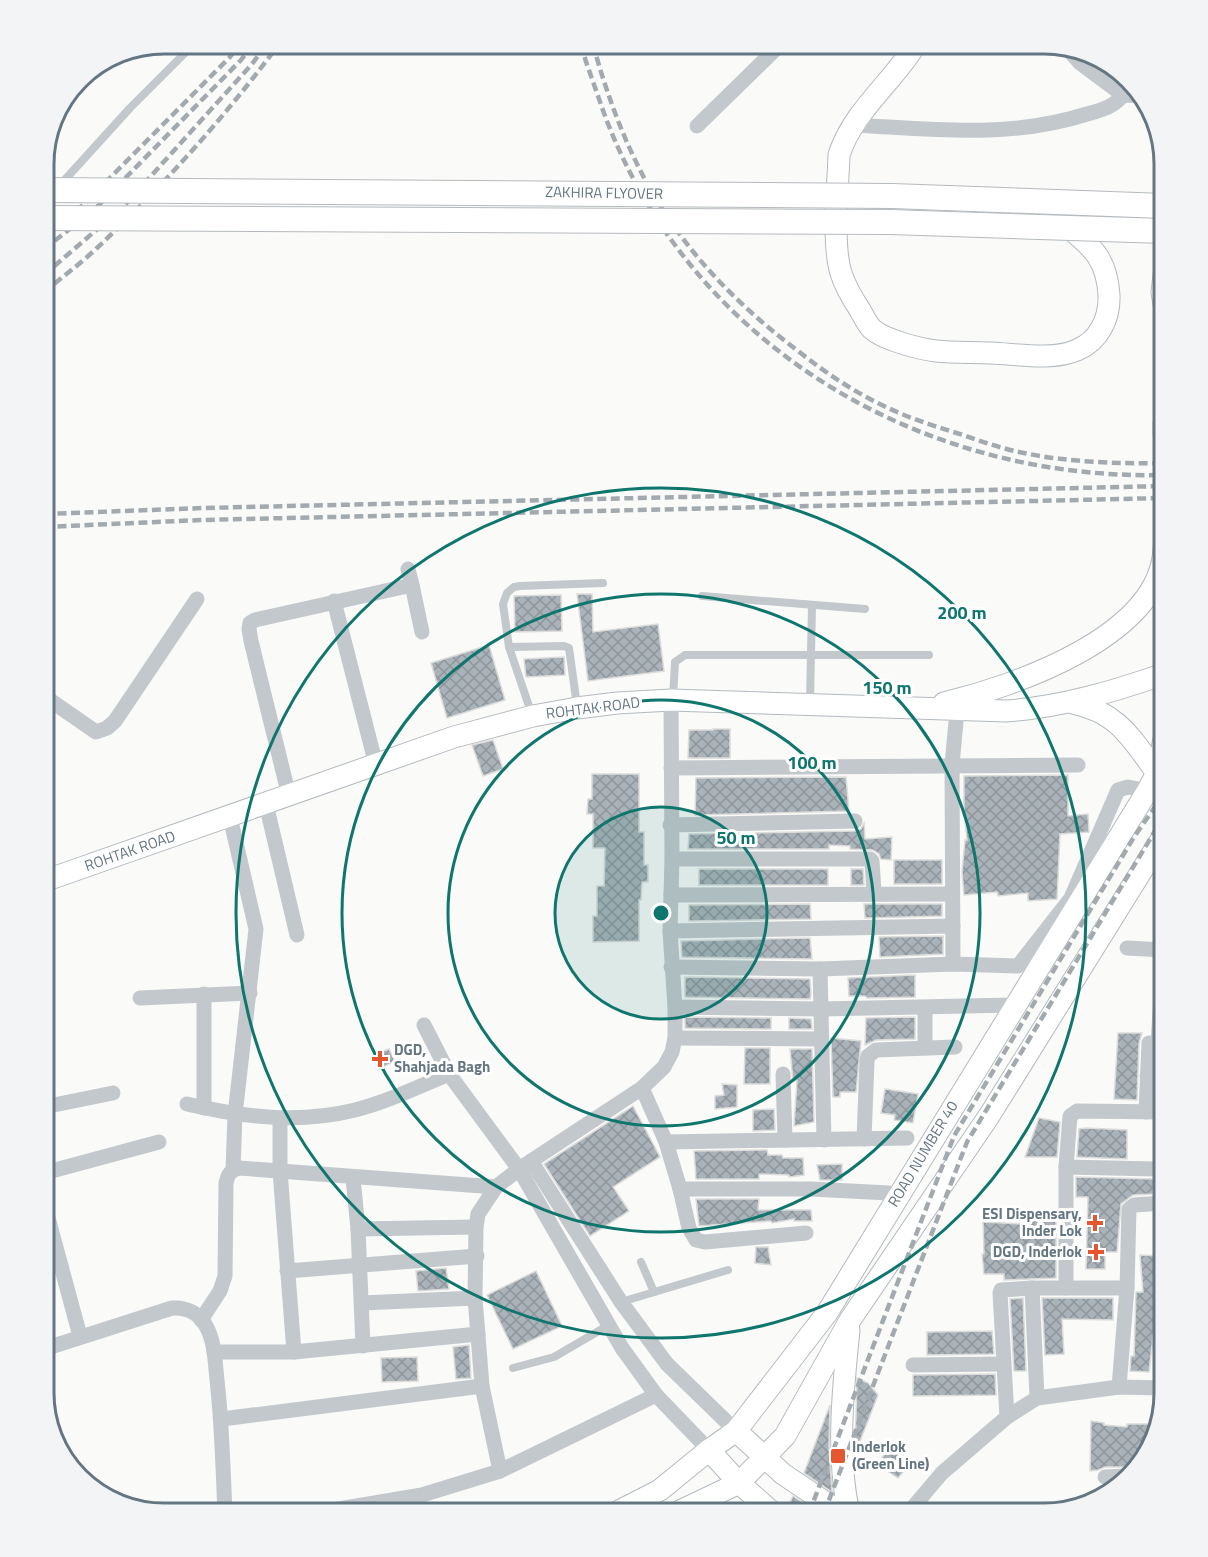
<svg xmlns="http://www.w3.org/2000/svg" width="1208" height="1557" font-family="'Titillium Web',sans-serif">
	<defs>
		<pattern id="building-cross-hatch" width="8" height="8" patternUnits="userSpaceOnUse" patternTransform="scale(1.5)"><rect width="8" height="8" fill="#aab3b9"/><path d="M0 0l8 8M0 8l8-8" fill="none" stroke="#8e969c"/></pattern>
	</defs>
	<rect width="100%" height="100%" fill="#fafaf8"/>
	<g fill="url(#building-cross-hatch)" stroke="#dcdcda" stroke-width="1.5">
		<polygon points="577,594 592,594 593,632 658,624 664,671 588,681"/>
		<polygon points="561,595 562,631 515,632 514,596"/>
		<polygon points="489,645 505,700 447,718 431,663"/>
		<polygon points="564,657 565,675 526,677 524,659"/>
		<polygon points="713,729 730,729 730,758 688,758 689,730 713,730"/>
		<polygon points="493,740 503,769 483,776 472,745"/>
		<polygon points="592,774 639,774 639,832 644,832 644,865 648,865 648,882 642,882 641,900 639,900 639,941 593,942 593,916 597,916 597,886 604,886 605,848 593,848 593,814 587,814 588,799 592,799"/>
		<polygon points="1068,775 1068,816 1088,814 1089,832 1060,834 1057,899 1028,901 1028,893 998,896 997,892 964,895 962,872 965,840 967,840 964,811 964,776"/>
		<polygon points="846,777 849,811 695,815 696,778"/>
		<polygon points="864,823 865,839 892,837 891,860 881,859 879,854 873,850 850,849 850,846 829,845 829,849 688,849 689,834 855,831 861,829"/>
		<rect x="894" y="860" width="48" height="24"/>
		<rect x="699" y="869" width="129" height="16"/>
		<polygon points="851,869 863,869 864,885 851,885"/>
		<polygon points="810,904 811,919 689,921 689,905"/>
		<polygon points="864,904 942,904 942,916 865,918"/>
		<polygon points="943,936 943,954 880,957 879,937"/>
		<polygon points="810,938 812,959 682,957 681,941"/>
		<polygon points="915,975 915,997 867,998 865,996 849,996 848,978"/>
		<polygon points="685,977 810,979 811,995 810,999 685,997"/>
		<polygon points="685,1017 771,1018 771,1029 685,1028"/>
		<polygon points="915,1017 915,1039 876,1040 865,1045 866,1018"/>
		<polygon points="789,1018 811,1019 812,1029 789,1029"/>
		<polygon points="1118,1033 1142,1033 1139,1043 1137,1100 1114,1099"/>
		<polygon points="831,1038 861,1041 856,1092 840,1092 840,1097 833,1097"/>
		<polygon points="745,1048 770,1048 770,1084 744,1084"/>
		<polygon points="389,1049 395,1061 379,1069 374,1059 379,1056 378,1053"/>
		<polygon points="790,1049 812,1049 814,1122 794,1126 797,1081 793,1081"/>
		<polygon points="722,1084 737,1085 737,1107 715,1109 715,1096 724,1095"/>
		<polygon points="885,1089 918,1094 913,1123 894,1120 895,1115 881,1113"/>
		<polygon points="633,1106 660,1157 613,1187 629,1211 590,1236 544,1164"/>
		<polygon points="774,1109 775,1130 753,1131 753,1110"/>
		<polygon points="1039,1118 1060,1122 1057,1157 1025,1157"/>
		<polygon points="1087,1128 1127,1130 1127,1159 1077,1157 1079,1129"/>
		<polygon points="767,1150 768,1155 782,1155 783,1158 803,1158 804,1175 789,1177 789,1175 759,1174 759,1179 696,1179 694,1151"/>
		<polygon points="842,1164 842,1180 820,1180 817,1165"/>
		<polygon points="1076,1177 1154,1179 1153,1194 1133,1195 1121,1204 1117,1252 1105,1252 1105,1269 1086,1269 1088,1197 1076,1197"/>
		<polygon points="696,1199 759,1199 758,1210 811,1210 812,1221 794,1221 794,1219 772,1223 771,1221 699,1226"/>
		<polygon points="1022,1215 1056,1216 1056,1278 1004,1280 1004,1274 984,1274 982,1254 984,1254 983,1222 1022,1224"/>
		<polygon points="756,1247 768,1247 771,1265 755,1263"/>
		<polygon points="1140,1255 1164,1256 1164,1302 1157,1302 1149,1372 1130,1371 1131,1356 1134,1356 1136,1292 1143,1292"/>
		<polygon points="446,1268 449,1289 418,1291 416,1271"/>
		<polygon points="536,1271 562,1326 513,1349 487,1295"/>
		<polygon points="1023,1298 1026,1371 1014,1371 1010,1299"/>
		<polygon points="1042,1298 1113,1298 1113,1320 1062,1319 1064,1354 1045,1355"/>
		<polygon points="992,1331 994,1354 927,1355 927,1332"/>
		<polygon points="469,1345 471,1378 456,1379 453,1347"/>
		<polygon points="417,1357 418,1381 382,1382 381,1358"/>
		<polygon points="995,1374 996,1395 913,1396 913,1375"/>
		<polygon points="857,1378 868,1383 878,1395 855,1454"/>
		<polygon points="830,1405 829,1446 832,1492 804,1473"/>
		<polygon points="1091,1421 1104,1423 1104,1425 1127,1427 1127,1424 1152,1424 1153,1436 1149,1453 1135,1467 1105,1467 1098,1470 1090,1471"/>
		<polygon points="891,1446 911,1462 898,1478 877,1464"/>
		<polygon points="793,1496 819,1514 785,1514"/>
	</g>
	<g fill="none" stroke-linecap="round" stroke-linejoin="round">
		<polyline stroke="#d5d9db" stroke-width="21" stroke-dasharray="21 10" stroke-linecap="butt" points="1164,433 1164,464"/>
		<defs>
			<g id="secondary">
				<path d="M 916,44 C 893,82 853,111 839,155 C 838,186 832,245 841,273 C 845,286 852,298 860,310 C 863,315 867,324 872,329 C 884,340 920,349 936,351 C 954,353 973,352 991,353 C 1017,354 1052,361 1077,350 C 1099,341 1110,318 1109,295 C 1107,261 1094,248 1069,228"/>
				<polyline points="1164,304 1162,292 1164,275"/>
				<polyline points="1164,433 1164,424"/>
				<path d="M 944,703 C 1015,686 1161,636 1164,548"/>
				<path d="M 1073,703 C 1119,713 1131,738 1157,773"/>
				<path d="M 44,881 L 454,737 L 533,716 L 577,708 L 617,703 L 671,700 L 1006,711 C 1061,707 1112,692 1164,674"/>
				<polyline points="736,1431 783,1474 841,1513"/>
				<polyline points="709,1450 739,1483 773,1513"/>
				<polyline points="615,1513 660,1490 709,1450 736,1431 827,1313 1148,790 1157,773 1164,739"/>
				<polyline points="676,1513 739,1483 785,1436 850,1320 989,1116 1164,835"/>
				<path d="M 849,1513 C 836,1456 843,1388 849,1330"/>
			</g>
		</defs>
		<use href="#secondary" stroke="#b3babf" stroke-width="23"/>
		<g stroke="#c3c8cc" stroke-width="8">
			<polyline points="61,184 130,108 194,44"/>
			<polyline points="702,596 865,609"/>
			<polyline points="509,647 564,646 569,648 577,706"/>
			<polyline points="673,699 675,662 685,655 929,655"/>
			<polyline points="810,702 812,605"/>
			<polyline points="532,715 509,647 503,604 507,593 514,587 520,586 603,583"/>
			<polyline points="641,1262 654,1292"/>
			<polyline points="621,1302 728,1270"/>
			<polyline points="513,1368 554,1357 609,1325"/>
		</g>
		<g stroke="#c3c8cc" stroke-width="15">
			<polyline points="144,47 160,48 176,44"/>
			<polyline points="1068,49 1080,63 1123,95 1143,96"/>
			<path d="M 853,125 C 933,129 1009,139 1087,114 C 1101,110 1114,107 1123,95 L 1121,76"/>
			<polyline points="697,126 781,44"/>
			<polyline points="412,585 422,632"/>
			<polyline points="334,601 376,765"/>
			<polyline points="44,696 96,732 107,728 115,721 197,599"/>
			<polyline points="671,768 1078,765"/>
			<polyline points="289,796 251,641 249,629 250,623 255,620 412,585 408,569"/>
			<polyline points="266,804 297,935"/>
			<polyline points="230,817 256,929 235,1115 233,1170"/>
			<polyline points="670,825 855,821"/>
			<polyline points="672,859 870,859 872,861 874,893"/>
			<polyline points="671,895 952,894"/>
			<polyline points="670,931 953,926"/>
			<polyline points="1127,948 1164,950"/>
			<polyline points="953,964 952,765 957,711"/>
			<polyline points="671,967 820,969 953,964 1018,966 1071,898 1118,790 1128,787 1164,794"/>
			<polyline points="820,969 824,1140"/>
			<polyline points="140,998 250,993"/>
			<polyline points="675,1007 821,1009 1014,1005"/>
			<polyline points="424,1025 449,1074 519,1169 622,1348 656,1395 709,1450"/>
			<polyline points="675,1038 821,1039"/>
			<polyline points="1158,1043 1164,950"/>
			<polyline points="925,1048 925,1008"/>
			<polyline points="783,1074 785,1140"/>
			<polyline points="1147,1076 1164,1076"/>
			<polyline points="642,1088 666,1142 680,1189 811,1189 889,1193"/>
			<path d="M 187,1104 C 242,1117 299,1124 355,1110 C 387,1102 418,1087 449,1074"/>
			<polyline points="44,1107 113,1093"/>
			<polyline points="204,1108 204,994"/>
			<polyline points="1146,1112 1149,1043 1161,1043"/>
			<polyline points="280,1118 280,1171 294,1352"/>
			<polyline points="864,1139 867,1061 868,1056 876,1050 955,1047"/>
			<polyline points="666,1142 907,1138"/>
			<polyline points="531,1161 621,1302 667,1364 736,1431"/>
			<polyline points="1066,1167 1155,1169"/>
			<polyline points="44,1173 159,1142"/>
			<polyline points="353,1178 358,1229 363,1346"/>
			<polyline points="680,1189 689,1228 696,1240 705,1242 806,1233"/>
			<polyline points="44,1203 80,1336"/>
			<polyline points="358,1229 476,1227"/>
			<polyline points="287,1271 477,1256"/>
			<polyline points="1032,1288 1037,1398"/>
			<polyline points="1066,1288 1066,1167 1070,1116 1077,1111 1164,1112"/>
			<polyline points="362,1303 475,1298"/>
			<path d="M 201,1320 L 220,1291 L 225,1276 L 226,1183 C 228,1174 230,1171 239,1168 L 496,1187"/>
			<path d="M 44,1349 L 172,1308 C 186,1307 199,1313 206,1326 C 215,1342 215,1362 217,1380 C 222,1424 223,1469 225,1513"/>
			<polyline points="214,1352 294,1352 478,1334"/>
			<polyline points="913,1365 1003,1364"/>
			<polyline points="1119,1387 1127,1288 1129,1209 1134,1205 1164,1203"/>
			<polyline points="1007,1417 1000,1293 1001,1290 1032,1288 1127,1288"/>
			<polyline points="222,1419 482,1386"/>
			<polyline points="500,1471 482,1386 475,1298 476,1227 478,1214 496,1187 519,1169 642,1088 664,1067 672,1052 675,1038 675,1007 670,931 672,859 671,700"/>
			<polyline points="1105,1477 1127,1476"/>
			<polyline points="315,1513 422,1495 500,1471 656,1395"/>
			<polyline points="908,1513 942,1473 1007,1417 1037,1398 1119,1387 1164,1388"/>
		</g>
		<use href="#secondary" stroke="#fff" stroke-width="21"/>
		<g stroke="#a2aab0" stroke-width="4.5" stroke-dasharray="9 4.5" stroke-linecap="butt">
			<path d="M 581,44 C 585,61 592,78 598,96 C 678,338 914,481 1164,475"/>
			<path d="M 593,44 C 608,100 630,158 661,207 C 697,264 744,310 798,351 C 826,373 854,392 886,407 C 911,419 937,427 963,435 C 983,442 1003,449 1024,453 C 1066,462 1121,464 1164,463"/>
			<polyline points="44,236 83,205 229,58 240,44"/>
			<polyline points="44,249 93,211 241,60 253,44"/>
			<polyline points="44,275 123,207 252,64 267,44"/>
			<path d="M 44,292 C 61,278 80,264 97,248 C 163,186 225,117 279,44"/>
			<polyline points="44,514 203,508 1164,486"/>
			<polyline points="44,527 201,520 1164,498"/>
			<polyline points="809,1513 954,1136 1134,837 1164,794"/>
			<polyline points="824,1513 967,1142 1164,816"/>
		</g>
		<defs>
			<g id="primary-bridge">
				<polyline points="44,190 892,196 1164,206"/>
				<polyline points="44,218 890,222 1164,231"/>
			</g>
		</defs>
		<use href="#primary-bridge" stroke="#b5babe" stroke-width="26" stroke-linecap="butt"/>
		<use href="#primary-bridge" stroke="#fff" stroke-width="24"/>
	</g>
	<circle cx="661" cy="913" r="106" fill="#0f766e" fill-opacity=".12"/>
	<g fill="none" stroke="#0f766e" stroke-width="3">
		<circle cx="661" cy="913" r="106"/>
		<circle cx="661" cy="913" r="213"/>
		<circle cx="661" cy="913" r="319"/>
		<circle cx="661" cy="913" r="425"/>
	</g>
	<g fill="#e4572e" stroke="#fff" stroke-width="2">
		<path d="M377 1050h6v6h6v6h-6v6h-6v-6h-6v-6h6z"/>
		<path d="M1092 1214h6v6h6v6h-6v6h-6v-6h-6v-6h6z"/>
		<path d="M1093 1243h6v6h6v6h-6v6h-6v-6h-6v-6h6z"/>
		<rect x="830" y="1448" width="16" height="16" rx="3"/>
	</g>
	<g text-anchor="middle" stroke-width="6" stroke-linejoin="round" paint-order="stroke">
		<g font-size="15" fill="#657683" stroke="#fff">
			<text transform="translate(604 193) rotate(1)" y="5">ZAKHIRA FLYOVER</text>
			<text transform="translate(593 708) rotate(-7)" y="5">ROHTAK ROAD</text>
			<text transform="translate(130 851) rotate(-19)" y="5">ROHTAK ROAD</text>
			<text transform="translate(923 1154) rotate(-59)" y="5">ROAD NUMBER 40</text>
		</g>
		<g font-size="15" font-weight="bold" fill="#657683" stroke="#fff" text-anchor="start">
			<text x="394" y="1055">DGD,<tspan x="394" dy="17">Shahjada Bagh</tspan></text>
			<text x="1082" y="1219" text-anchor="end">ESI Dispensary,<tspan x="1082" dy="17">Inder Lok</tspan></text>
			<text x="1082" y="1257" text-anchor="end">DGD, Inderlok</text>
			<text x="852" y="1452">Inderlok<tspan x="852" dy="17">(Green Line)</tspan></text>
		</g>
	</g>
	<path d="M0 0H1208V1557H0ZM164 54H1044A110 110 0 0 1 1154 164V1393A110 110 0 0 1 1044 1503H164A110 110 0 0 1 54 1393V164A110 110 0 0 1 164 54Z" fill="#f3f4f5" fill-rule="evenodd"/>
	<path fill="none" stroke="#657683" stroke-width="3" d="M164 54H1044A110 110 0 0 1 1154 164V1393A110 110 0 0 1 1044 1503H164A110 110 0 0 1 54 1393V164A110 110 0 0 1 164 54Z"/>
	<circle cx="661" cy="913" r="9" fill="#0f766e" stroke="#fff" stroke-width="3"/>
	<g font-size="18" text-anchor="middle" font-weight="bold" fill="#0f766e" stroke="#fff" stroke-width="6" stroke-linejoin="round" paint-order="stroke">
		<text x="962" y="619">200 m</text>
		<text x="887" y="694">150 m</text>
		<text x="812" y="769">100 m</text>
		<text x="736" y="844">50 m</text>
	</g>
</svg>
